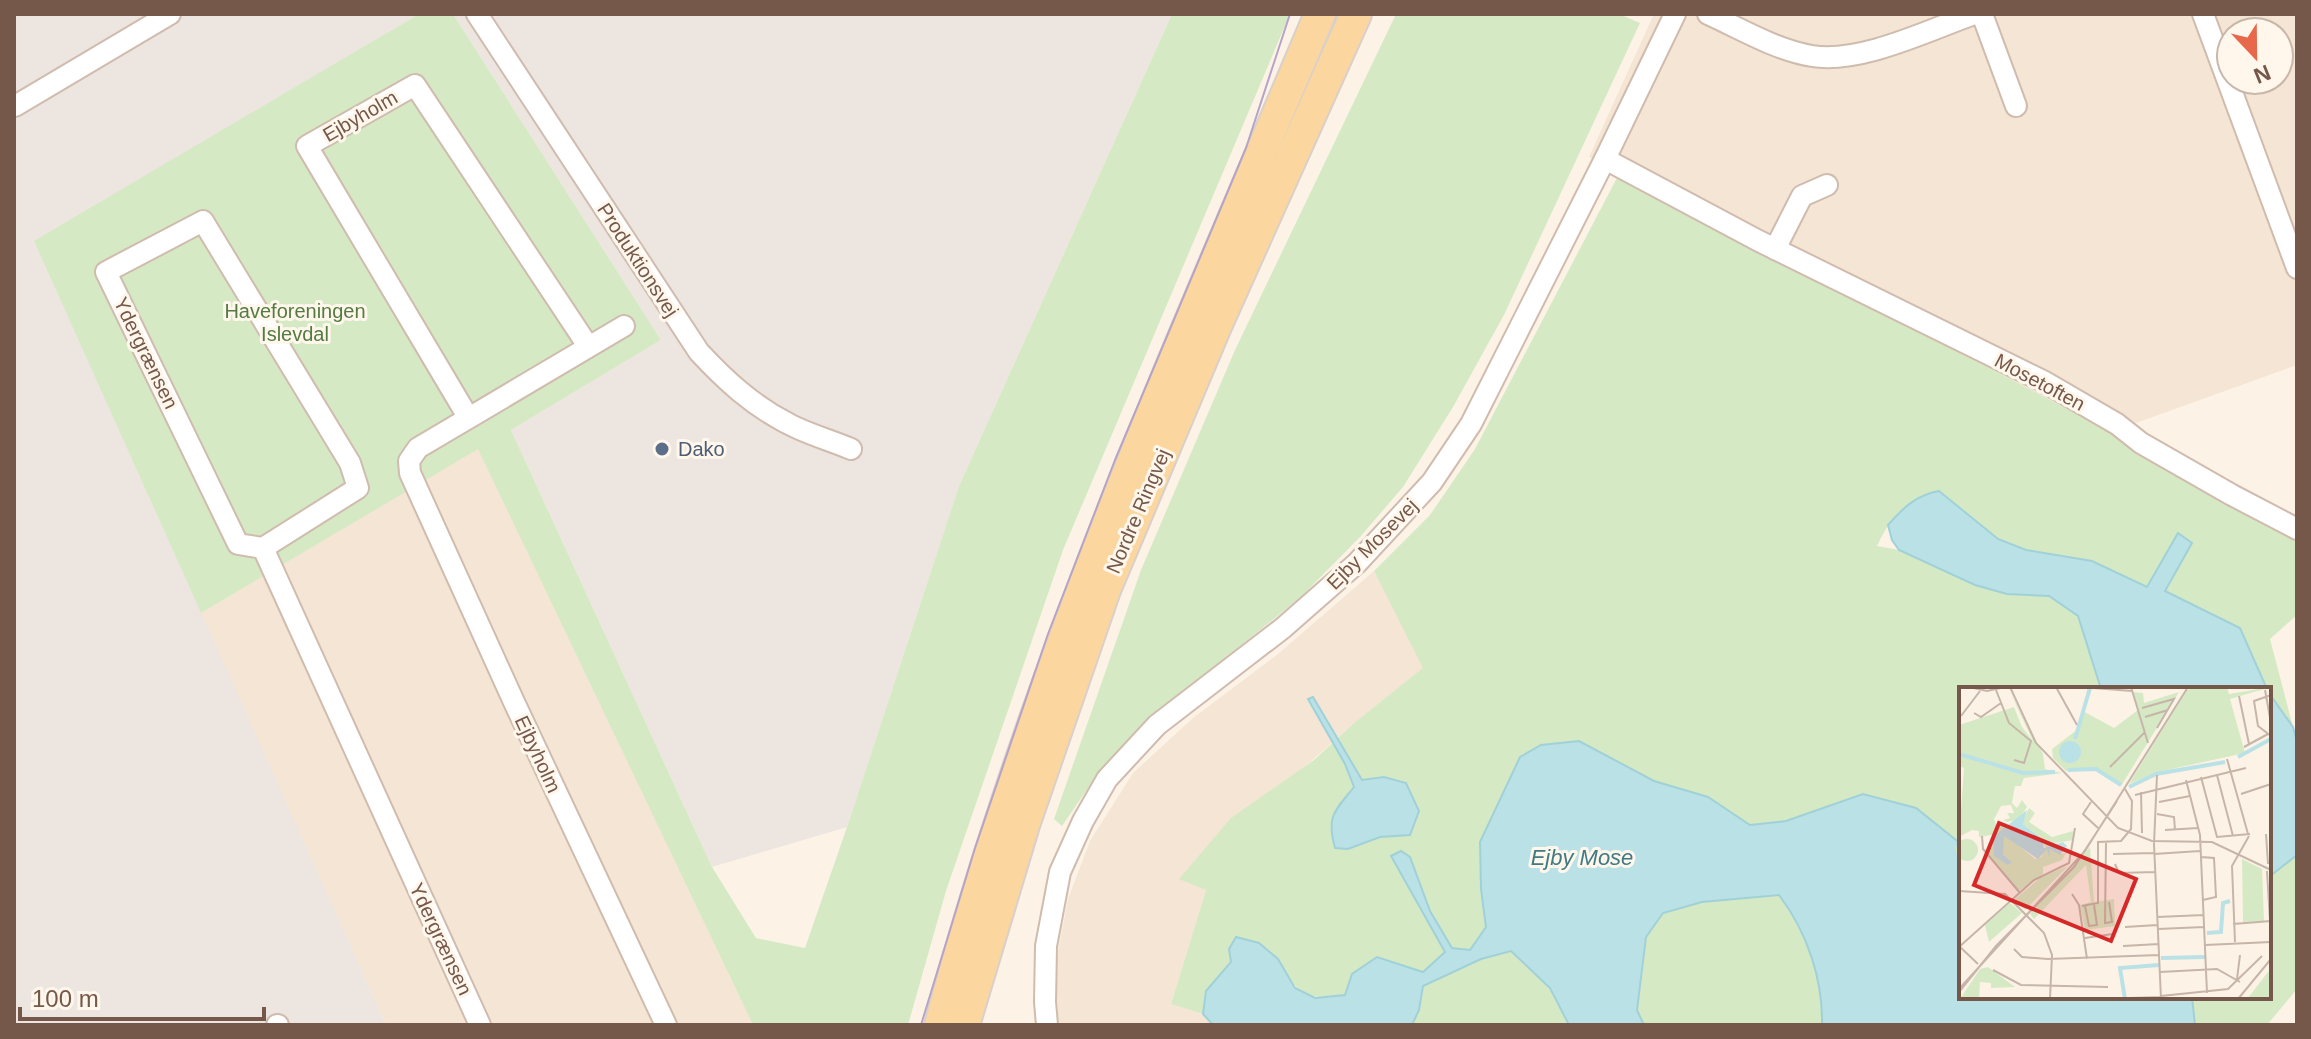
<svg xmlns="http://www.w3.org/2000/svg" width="2311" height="1039" font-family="Arial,sans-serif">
	<rect width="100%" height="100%" fill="#fcf3e6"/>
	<g fill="#f4e5d4" fill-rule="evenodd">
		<path d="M 1654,14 L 2297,14 L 2297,365 L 2111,432 L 1619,174 L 1589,157 ZM 2231,32 L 2279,32 L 2279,80 L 2231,80 Z"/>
		<polygon points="478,448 753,1025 386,1025 201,613"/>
		<polygon points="1374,571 1424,668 1354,723 1180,878 1206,890 1171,1004 1203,1014 1213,1025 1058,1025 1056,962 1068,899 1090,841 1133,773 1193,718 1278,654"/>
	</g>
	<g fill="#ede5e0">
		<polygon points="14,14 419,14 35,242 386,1025 14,1025"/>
		<polygon points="453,14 1172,14 959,486 847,827 712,867 511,430 661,340"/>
	</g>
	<g fill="#d5eac4">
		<polygon points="419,14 453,14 661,340 511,430 712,867 756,938 805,948 847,827 959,486 1172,14 1290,14 1063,550 946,891 908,1025 753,1025 478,449 201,613 34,241"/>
		<polygon points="1396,14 1619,14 1640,23 1504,315 1453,407 1403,487 1360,537 1301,597 1139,727 1097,775 1062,826 1054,819 1141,570 1235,350"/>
		<path d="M 1619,174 L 2111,432 L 2297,534 L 2297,615 L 2270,639 L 2293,727 L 2275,704 L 2269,689 L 2267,689 L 2240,628 L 2165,591 L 2191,543 L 2178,534 L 2148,587 L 2092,561 L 2026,550 L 1998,539 L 1940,491 C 1906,506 1894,510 1877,546 L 1899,550 L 1975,585 L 2007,594 L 2049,596 L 2079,616 L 2101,689 L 1961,689 L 1961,844 L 1916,808 L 1863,794 L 1786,821 L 1750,825 L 1708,797 L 1654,781 L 1579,741 L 1520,757 L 1480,842 L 1481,889 L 1486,927 L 1470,950 L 1445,952 L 1423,972 L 1352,974 L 1345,995 C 1301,1000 1300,996 1278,959 L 1231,961 L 1206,991 L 1203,1014 L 1171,1004 L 1206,890 L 1179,879 L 1231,818 L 1314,760 L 1354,723 L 1423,668 L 1374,571 L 1430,515 L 1475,449 Z"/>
		<polygon points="2297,855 2297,989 2267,1025 2195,1025 2192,997 2269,997 2269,877"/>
		<path d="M 1779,895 C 1806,934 1823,977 1822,1025 L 1643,1025 L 1637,1010 L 1646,936 L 1663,913 L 1702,902 Z"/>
		<polygon points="1511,951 1550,988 1569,1025 1412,1025 1419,1010 1422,986 1481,959"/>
	</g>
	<g fill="#bae1e6" stroke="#a0d1d8" stroke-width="2">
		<path d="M 1939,491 L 1998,539 L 2026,550 L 2092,561 L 2147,587 L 2178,533 L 2192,543 L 2165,591 L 2240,628 L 2267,689 L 2101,689 L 2078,616 L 2049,596 L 2007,594 L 1975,585 L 1899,550 L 1892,540 L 1888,525 C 1903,508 1916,495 1939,491 Z"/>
		<polygon points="2269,693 2293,727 2297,742 2297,855 2269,877"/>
		<path d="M 1313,697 L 1362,780 L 1384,777 L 1406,783 L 1419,811 L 1410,835 L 1380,837 L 1348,849 L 1335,848 C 1326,815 1335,811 1354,787 L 1345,764 L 1308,699 Z"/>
		<path d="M 1579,741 L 1654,781 L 1708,797 L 1750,825 L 1786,821 L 1863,794 L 1916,808 L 1961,844 L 1961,997 L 2192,997 L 2195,1025 L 1822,1025 C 1823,979 1807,932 1779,895 L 1702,902 L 1663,913 L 1646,937 L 1637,1010 L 1644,1025 L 1569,1025 L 1550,988 L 1511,951 L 1481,959 L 1423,986 L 1419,1010 L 1412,1025 L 1213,1025 L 1203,1014 L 1206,991 L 1231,962 L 1229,949 L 1236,937 L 1259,943 L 1278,959 L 1295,988 L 1315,998 L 1345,995 L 1352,974 L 1377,957 L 1423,972 L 1445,952 L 1391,856 L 1401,851 L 1410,857 L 1430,911 L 1452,948 L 1470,950 L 1486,927 L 1481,889 L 1480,842 L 1520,757 L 1541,745 Z"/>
	</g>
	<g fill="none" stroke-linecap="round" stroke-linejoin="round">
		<defs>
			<g id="street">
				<path d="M 477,14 L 699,352 C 725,380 752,405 787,423 C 807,434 830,440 851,449"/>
				<path d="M 1708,14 C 1741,29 1776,50 1812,56 C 1860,64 1929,30 1974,14"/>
				<polyline points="1982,14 2016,106"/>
				<polyline points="2203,14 2297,268"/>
				<polyline points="15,106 170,14"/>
				<polyline points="1605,159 1757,240 2043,381 2117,424 2141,443 2232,495 2297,529"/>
				<polyline points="1775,249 1802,196 1827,185"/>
				<polyline points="624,326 418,448 409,461 410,473 514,702 666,1025"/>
				<polyline points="468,417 307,146 415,85 588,346"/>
				<polyline points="263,548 238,544 106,272 203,221 350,463 358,488 263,548 480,1025"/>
				<polyline points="277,1025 278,1025"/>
				<polyline points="1047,1025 1045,1002 1046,946 1060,872 1083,821 1107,779 1157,725 1283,628 1357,563 1432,482 1471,424 1605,159 1675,14"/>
			</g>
			<g id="primary">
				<path d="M 940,1025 C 1032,676 1180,346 1320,14"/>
				<polyline points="964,1025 1024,825 1105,590 1217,324 1356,14"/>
			</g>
		</defs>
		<use href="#street" stroke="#d0bcae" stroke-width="24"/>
		<use href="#primary" stroke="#d9d0cc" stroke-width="34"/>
		<use href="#street" stroke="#fff" stroke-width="20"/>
		<use href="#primary" stroke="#fbd69e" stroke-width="30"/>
		<polyline stroke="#b5a4c7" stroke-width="2" points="921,1025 975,848 1048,634 1115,460 1246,148 1290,14"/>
	</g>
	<circle fill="#5c6f8a" stroke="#fff7ec" stroke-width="3" cx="662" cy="449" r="8"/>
	<g text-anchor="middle" stroke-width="6" stroke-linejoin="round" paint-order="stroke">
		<g font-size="20" fill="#76584a" stroke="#fff7ec">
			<text transform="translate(360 116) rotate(-30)" y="7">Ejbyholm</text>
			<text transform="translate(638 260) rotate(57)" y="7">Produktionsvej</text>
			<text transform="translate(146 353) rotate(64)" y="7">Ydergrænsen</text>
			<text transform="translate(2040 382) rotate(28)" y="7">Mosetoften</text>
			<text transform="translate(1138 511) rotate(-67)" y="7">Nordre Ringvej</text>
			<text transform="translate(1372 544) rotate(-45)" y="7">Ejby Mosevej</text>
			<text transform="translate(538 754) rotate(65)" y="7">Ejbyholm</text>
			<text transform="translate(441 939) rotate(65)" y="7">Ydergrænsen</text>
		</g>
		<g font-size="20" fill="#547c42" stroke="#fff7ec">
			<text x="295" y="318">Haveforeningen<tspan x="295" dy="23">Islevdal</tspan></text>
		</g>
		<g font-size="20" fill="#4e5e75" stroke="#fff7ec" text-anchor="start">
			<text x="678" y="456">Dako</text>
		</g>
		<g font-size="22" font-style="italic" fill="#407a83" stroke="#fff7ec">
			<text x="1582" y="865">Ejby Mose</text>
		</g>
	</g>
	<g transform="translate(1959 687)">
		<rect width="312" height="312" fill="#fcf3e6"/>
		<path d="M 129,0 L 133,0 L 124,24 L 155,41 L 179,23 L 173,5 L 184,6 L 185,16 L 220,5 L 162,99 L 138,83 L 107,84 L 94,71 L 93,62 L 119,42 ZM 239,0 L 268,0 L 270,7 L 312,0 L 271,12 L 286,66 L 199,85 L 170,97 L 228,3 ZM 51,5 L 84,67 L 86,82 L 103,86 L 65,91 L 62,99 L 56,99 L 53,116 L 58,121 L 63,113 L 68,120 L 59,133 L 48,135 L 44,133 L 51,131 L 48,126 L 55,126 L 52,118 L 42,119 L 35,132 L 38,140 L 48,136 L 45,146 L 20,150 L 20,144 L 13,143 L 0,150 L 5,81 L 0,79 L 0,38 L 55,20 L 63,40 L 74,54 ZM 70,121 L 76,126 L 70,135 L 93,150 L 114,144 L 115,153 L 96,156 L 92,160 L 100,167 L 107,166 L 103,173 L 84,180 L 84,187 L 60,204 L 25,162 L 33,161 L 34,155 L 38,167 L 53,177 L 44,167 L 42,151 L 47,148 L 76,172 L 82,170 L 87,161 L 83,152 L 63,136 ZM-3 163a11 11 0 1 1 22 0a11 11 0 1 1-22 0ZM 131,160 L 135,215 L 155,212 L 156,239 L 126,243 L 121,218 L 132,215 L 127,178 L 75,232 L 71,227 ZM 283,172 L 303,182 L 305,234 L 284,235 ZM 109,179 L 66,223 L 55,213 L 81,191 ZM 51,216 L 63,226 L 30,255 L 26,238 ZM 29,280 L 56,300 L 32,301 L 32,296 L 21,295 L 20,312 L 1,312 L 21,282 ZM 312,281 L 312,312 L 288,312 L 292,307 Z" fill="#d5eac4"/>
		<path d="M100 65a11 11 0 1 1 22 0a11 11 0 1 1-22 0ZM 68,123 L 64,137 L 83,152 L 85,161 L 104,155 L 108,159 L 101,168 L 91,162 L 90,170 L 88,162 L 79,172 L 45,149 L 44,167 L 53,176 L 49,178 L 35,169 L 34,150 Z" fill="#bae1e6"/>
		<path fill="none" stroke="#bae1e6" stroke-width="4" d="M 116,52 L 131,1M 0,67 L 64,86 L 96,85M 279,70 L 312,52M 109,83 L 137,82 L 162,98M 170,100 L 197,87 L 266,75M 248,246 L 262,245 L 264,216 L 271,214M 202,271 L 246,270M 166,312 L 161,281 L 200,278"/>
		<path fill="none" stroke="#c6b5a8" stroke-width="2" d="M 10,0 L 28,4 L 46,0M 51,0 L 77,56 L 159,141 L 193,154 L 253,155 L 312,183M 97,0 L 118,38M 172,0 L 189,56M 134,1 L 173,4M 37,3 L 50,36 L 72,54 L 65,76 L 55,73M 306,3 L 312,36M 312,8 L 295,14 L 299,39 L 312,49M 280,9 L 290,57M 183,21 L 215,12 L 198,41M 15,26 L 22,30 L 42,16M 2,29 L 21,4M 186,30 L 209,23M 285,60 L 309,47M 268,72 L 289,147M 151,80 L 185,46M 198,88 L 195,157 L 202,312M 258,88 L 274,149M 242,90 L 258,150 L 291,147M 227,93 L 241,148 L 248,306M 182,105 L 183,146M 282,107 L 312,97M 176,108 L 287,81M 132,115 L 124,127 L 139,141M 200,115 L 231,109M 198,127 L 215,130 L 216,143M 206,143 L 239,141M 307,147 L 309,177M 23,149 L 24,162 L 61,206M 147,156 L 146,236 L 153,235 L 150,215M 154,167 L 195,166M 195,167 L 241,164M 242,170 L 255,171 L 257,210 L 244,213M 156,177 L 160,186 L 196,185M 308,184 L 311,234M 0,204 L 46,207 L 85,246 L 93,268 L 91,312M 113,207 L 120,218 L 128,272M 123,219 L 139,216 L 139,155 L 162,154 L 172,142 L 173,114 L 166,102M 126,219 L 130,239 L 138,238 L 135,218M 198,230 L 245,228M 274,237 L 312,234M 166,240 L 199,238M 199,242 L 245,240M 126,251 L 154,247M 276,255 L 273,179 L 290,149M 246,258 L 312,255M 0,259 L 19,277M 164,259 L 200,257M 0,260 L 75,193 L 110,176 L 116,141M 55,262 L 63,270 L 89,272 L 200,268M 34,283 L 62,298 L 149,300M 201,285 L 258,282 L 281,295M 278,292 L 281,268M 0,302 L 126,164 L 229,0M 0,305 L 37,259 L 115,180 L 158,114M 202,309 L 269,302 L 303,269M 170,311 L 202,310M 279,312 L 312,272"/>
		<path fill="#d62828" fill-opacity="0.15" stroke="#d62828" stroke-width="4" d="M 40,136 L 177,192 L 152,254 L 15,198 Z"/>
		<rect width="312" height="312" fill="none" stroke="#76584a" stroke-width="4"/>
	</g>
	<rect width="2311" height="1039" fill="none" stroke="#76584a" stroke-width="32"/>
	<g transform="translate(2255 56) rotate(158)"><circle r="38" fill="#fff7ec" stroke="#c8b7ab" stroke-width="2"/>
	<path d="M0-6L14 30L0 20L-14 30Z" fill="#e7684a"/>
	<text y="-12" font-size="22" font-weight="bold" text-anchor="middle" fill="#76584a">N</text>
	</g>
	<path d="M20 1007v12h244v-12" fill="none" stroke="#76584a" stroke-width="4"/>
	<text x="32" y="1007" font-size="24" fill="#76584a" stroke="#fff7ec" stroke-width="6" paint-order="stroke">100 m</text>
</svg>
